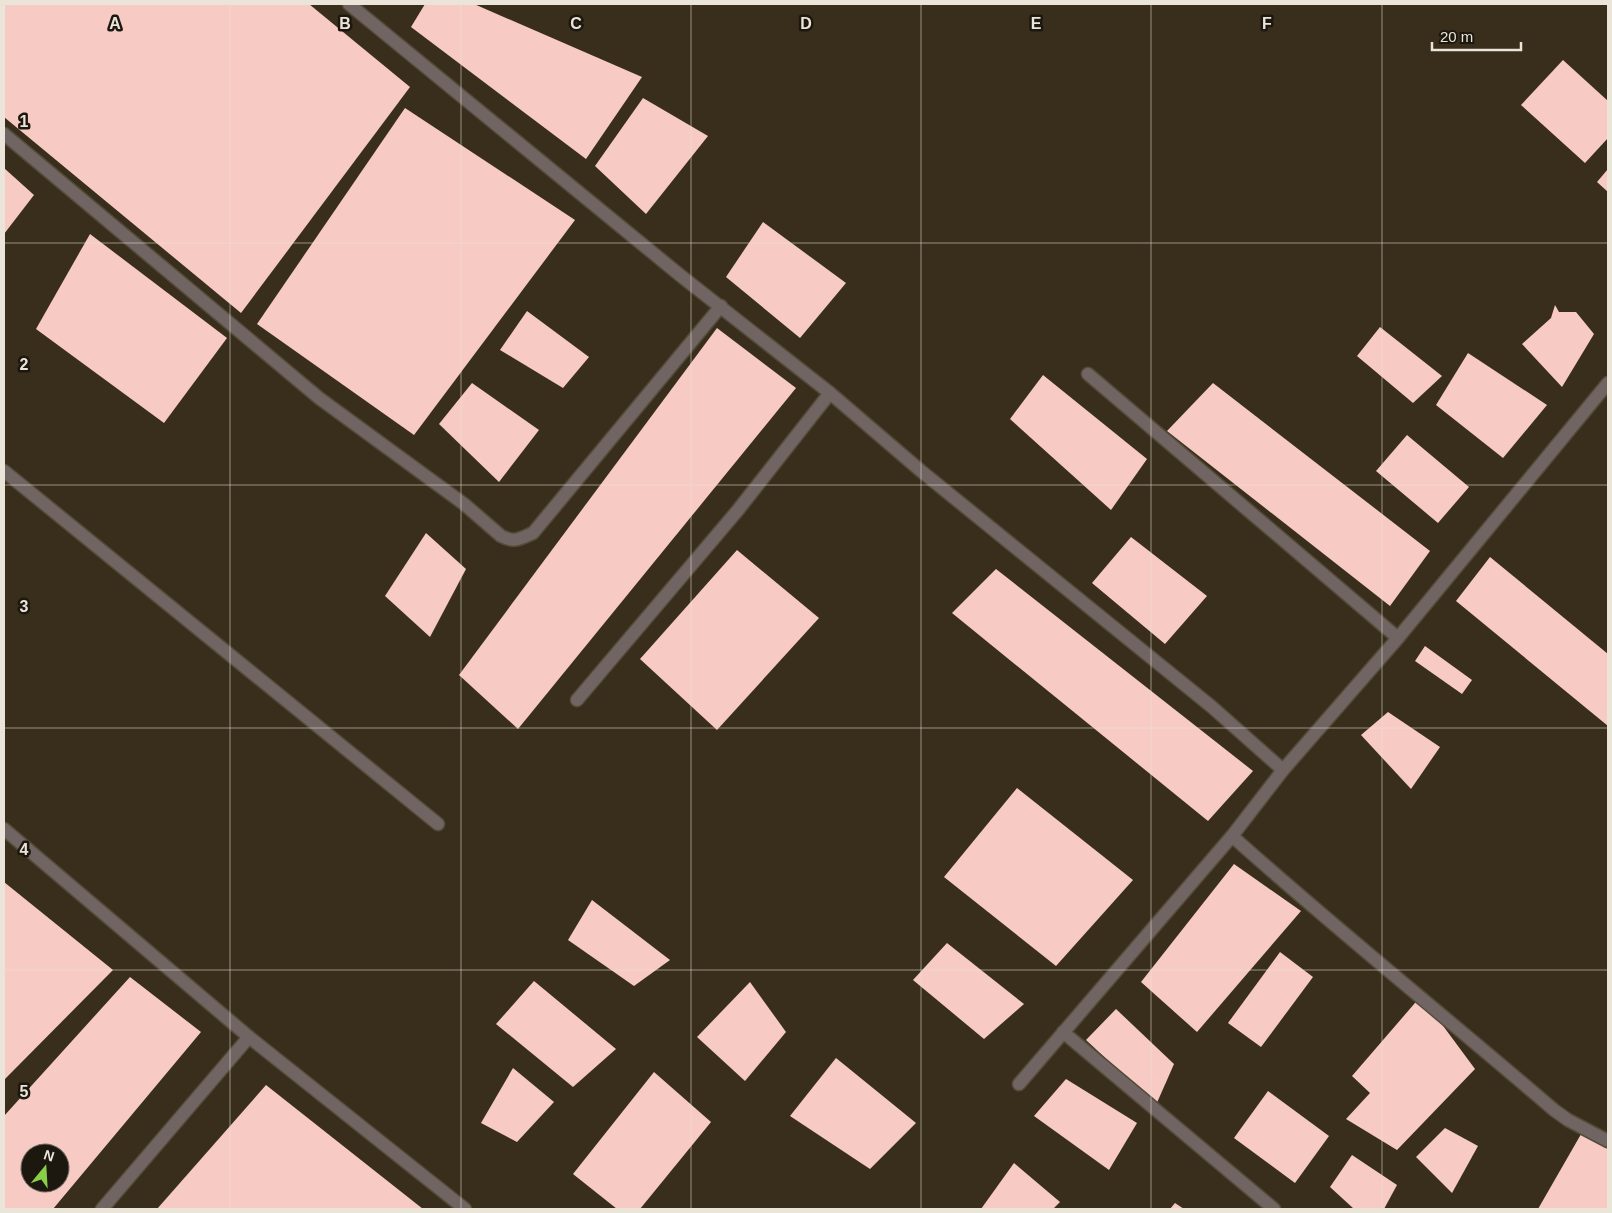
<svg xmlns="http://www.w3.org/2000/svg" width="1612" height="1213" font-family="Arial,sans-serif">
	<rect width="100%" height="100%" fill="#392e1b"/>
	<g fill="#f7cbc4" fill-rule="evenodd">
		<polygon points="4,4 309,4 410,87 241,313 4,117"/>
		<polygon points="425,4 474,4 642,77 586,159 411,27"/>
		<polygon points="1563,60 1608,101 1608,138 1585,163 1521,105"/>
		<polygon points="643,98 708,136 646,214 595,166"/>
		<polygon points="405,108 575,220 414,435 257,324"/>
		<polygon points="4,168 34,195 4,234"/>
		<polygon points="1608,169 1608,192 1597,182"/>
		<polygon points="763,222 846,283 800,338 726,277"/>
		<polygon points="90,234 227,338 164,423 36,329"/>
		<polygon points="1555,305 1559,312 1576,312 1594,334 1562,387 1522,344 1551,318"/>
		<polygon points="527,311 589,357 563,388 500,350"/>
		<polygon points="1380,327 1442,376 1413,403 1357,356"/>
		<polygon points="717,328 796,388 518,729 459,675"/>
		<polygon points="1468,353 1547,405 1503,458 1436,405"/>
		<polygon points="1043,375 1147,459 1111,510 1010,419"/>
		<polygon points="472,383 539,430 499,482 439,424"/>
		<polygon points="1213,383 1430,551 1390,606 1167,431"/>
		<polygon points="1407,435 1469,487 1438,523 1376,471"/>
		<polygon points="426,533 466,569 430,637 385,596"/>
		<polygon points="1131,537 1207,596 1165,644 1092,583"/>
		<polygon points="737,550 819,618 717,730 640,659"/>
		<polygon points="1490,557 1608,654 1608,726 1456,601"/>
		<polygon points="996,569 1253,771 1208,821 952,613"/>
		<polygon points="1425,646 1472,680 1462,694 1415,661"/>
		<polygon points="1388,712 1440,747 1411,789 1361,735"/>
		<polygon points="1017,788 1133,880 1056,966 944,877"/>
		<polygon points="1234,864 1301,911 1197,1032 1141,982"/>
		<polygon points="4,882 113,970 4,1080"/>
		<polygon points="592,900 670,960 634,986 568,940"/>
		<polygon points="947,943 1024,1004 984,1039 913,980"/>
		<polygon points="1280,952 1313,977 1261,1047 1228,1023"/>
		<path d="M 130,977 L 201,1032 L 53,1209 L 4,1209 L 4,1116 ZM 30,1153 L 60,1153 L 60,1183 L 30,1183 Z"/>
		<polygon points="534,981 616,1049 573,1087 496,1024"/>
		<polygon points="750,982 786,1032 745,1081 697,1037"/>
		<polygon points="1421,996 1475,1069 1397,1150 1346,1119 1370,1093 1352,1076"/>
		<polygon points="1116,1009 1174,1064 1156,1105 1086,1040"/>
		<polygon points="836,1058 916,1123 870,1169 790,1116"/>
		<polygon points="513,1068 554,1102 517,1142 481,1123"/>
		<polygon points="654,1072 711,1122 640,1209 617,1209 573,1174"/>
		<polygon points="1066,1079 1137,1123 1109,1170 1034,1116"/>
		<polygon points="266,1085 423,1209 157,1209"/>
		<polygon points="1268,1091 1329,1136 1295,1183 1234,1138"/>
		<polygon points="1445,1128 1478,1146 1452,1193 1416,1157"/>
		<polygon points="1584,1129 1608,1148 1608,1209 1538,1209"/>
		<polygon points="1352,1155 1397,1185 1384,1209 1354,1209 1330,1187"/>
		<polygon points="1014,1163 1060,1202 1053,1209 981,1209"/>
		<polygon points="1175,1203 1184,1209 1170,1209"/>
	</g>
	<g fill="none" stroke-linecap="round" stroke-linejoin="round">
		<defs>
			<polyline id="service" points="4,471 438,824"/>
			<g id="minor">
				<polyline points="349,4 681,276 830,393 738,510 577,700"/>
				<path d="M 4,134 L 319,398 L 464,504 L 501,536 C 515,543 519,539 533,533 L 721,306"/>
				<polyline points="1088,374 1398,638"/>
				<polyline points="830,393 921,471 1212,707 1283,770 1398,638 1608,383"/>
				<polyline points="4,829 249,1037 465,1209"/>
				<path d="M 1232,836 C 1337,930 1447,1018 1554,1110 L 1568,1120 L 1608,1141"/>
				<polyline points="1063,1032 1274,1209"/>
				<polyline points="1019,1084 1232,836 1283,770"/>
				<polyline points="102,1209 249,1037"/>
			</g>
		</defs>
		<use href="#service" stroke="#554b39" stroke-width="15"/>
		<use href="#minor" stroke="#554b39" stroke-width="15"/>
		<use href="#service" stroke="#706562" stroke-width="12"/>
		<use href="#minor" stroke="#706562" stroke-width="12"/>
	</g>
	<path fill="none" stroke="#ebe4d8" stroke-width="1" stroke-opacity="0.55" d="M 230,4 L 230,1209M 461,4 L 461,1209M 691,4 L 691,1209M 921,4 L 921,1209M 1151,4 L 1151,1209M 1382,4 L 1382,1209M 4,243 L 1608,243M 4,485 L 1608,485M 4,728 L 1608,728M 4,970 L 1608,970"/>
	<g font-size="16" text-anchor="middle" font-weight="bold" fill="#ebe4d8" stroke="#1c170f" stroke-width="5" stroke-linejoin="round" paint-order="stroke">
		<text x="115" y="29">A</text>
		<text x="345" y="29">B</text>
		<text x="576" y="29">C</text>
		<text x="806" y="29">D</text>
		<text x="1036" y="29">E</text>
		<text x="1267" y="29">F</text>
		<text x="24" y="127">1</text>
		<text x="24" y="370">2</text>
		<text x="24" y="612">3</text>
		<text x="24" y="855">4</text>
		<text x="24" y="1097">5</text>
	</g>
	<rect width="1612" height="1213" fill="none" stroke="#ebe4d8" stroke-width="10"/>
	<g transform="translate(45 1168) rotate(18)"><circle r="24" fill="#1c170f" stroke="#6f695f"/>
	<path d="M0-4L9 19L0 12L-9 19Z" fill="#8ace47"/>
	<text y="-8" font-size="14" font-weight="bold" text-anchor="middle" fill="#ebe4d8">N</text>
	</g>
	<path d="M1432 42v8h89v-8" fill="none" stroke="#ebe4d8" stroke-width="2.5"/>
	<text x="1440" y="42" font-size="15" fill="#ebe4d8" stroke="#1c170f" stroke-width="4" paint-order="stroke">20 m</text>
</svg>
